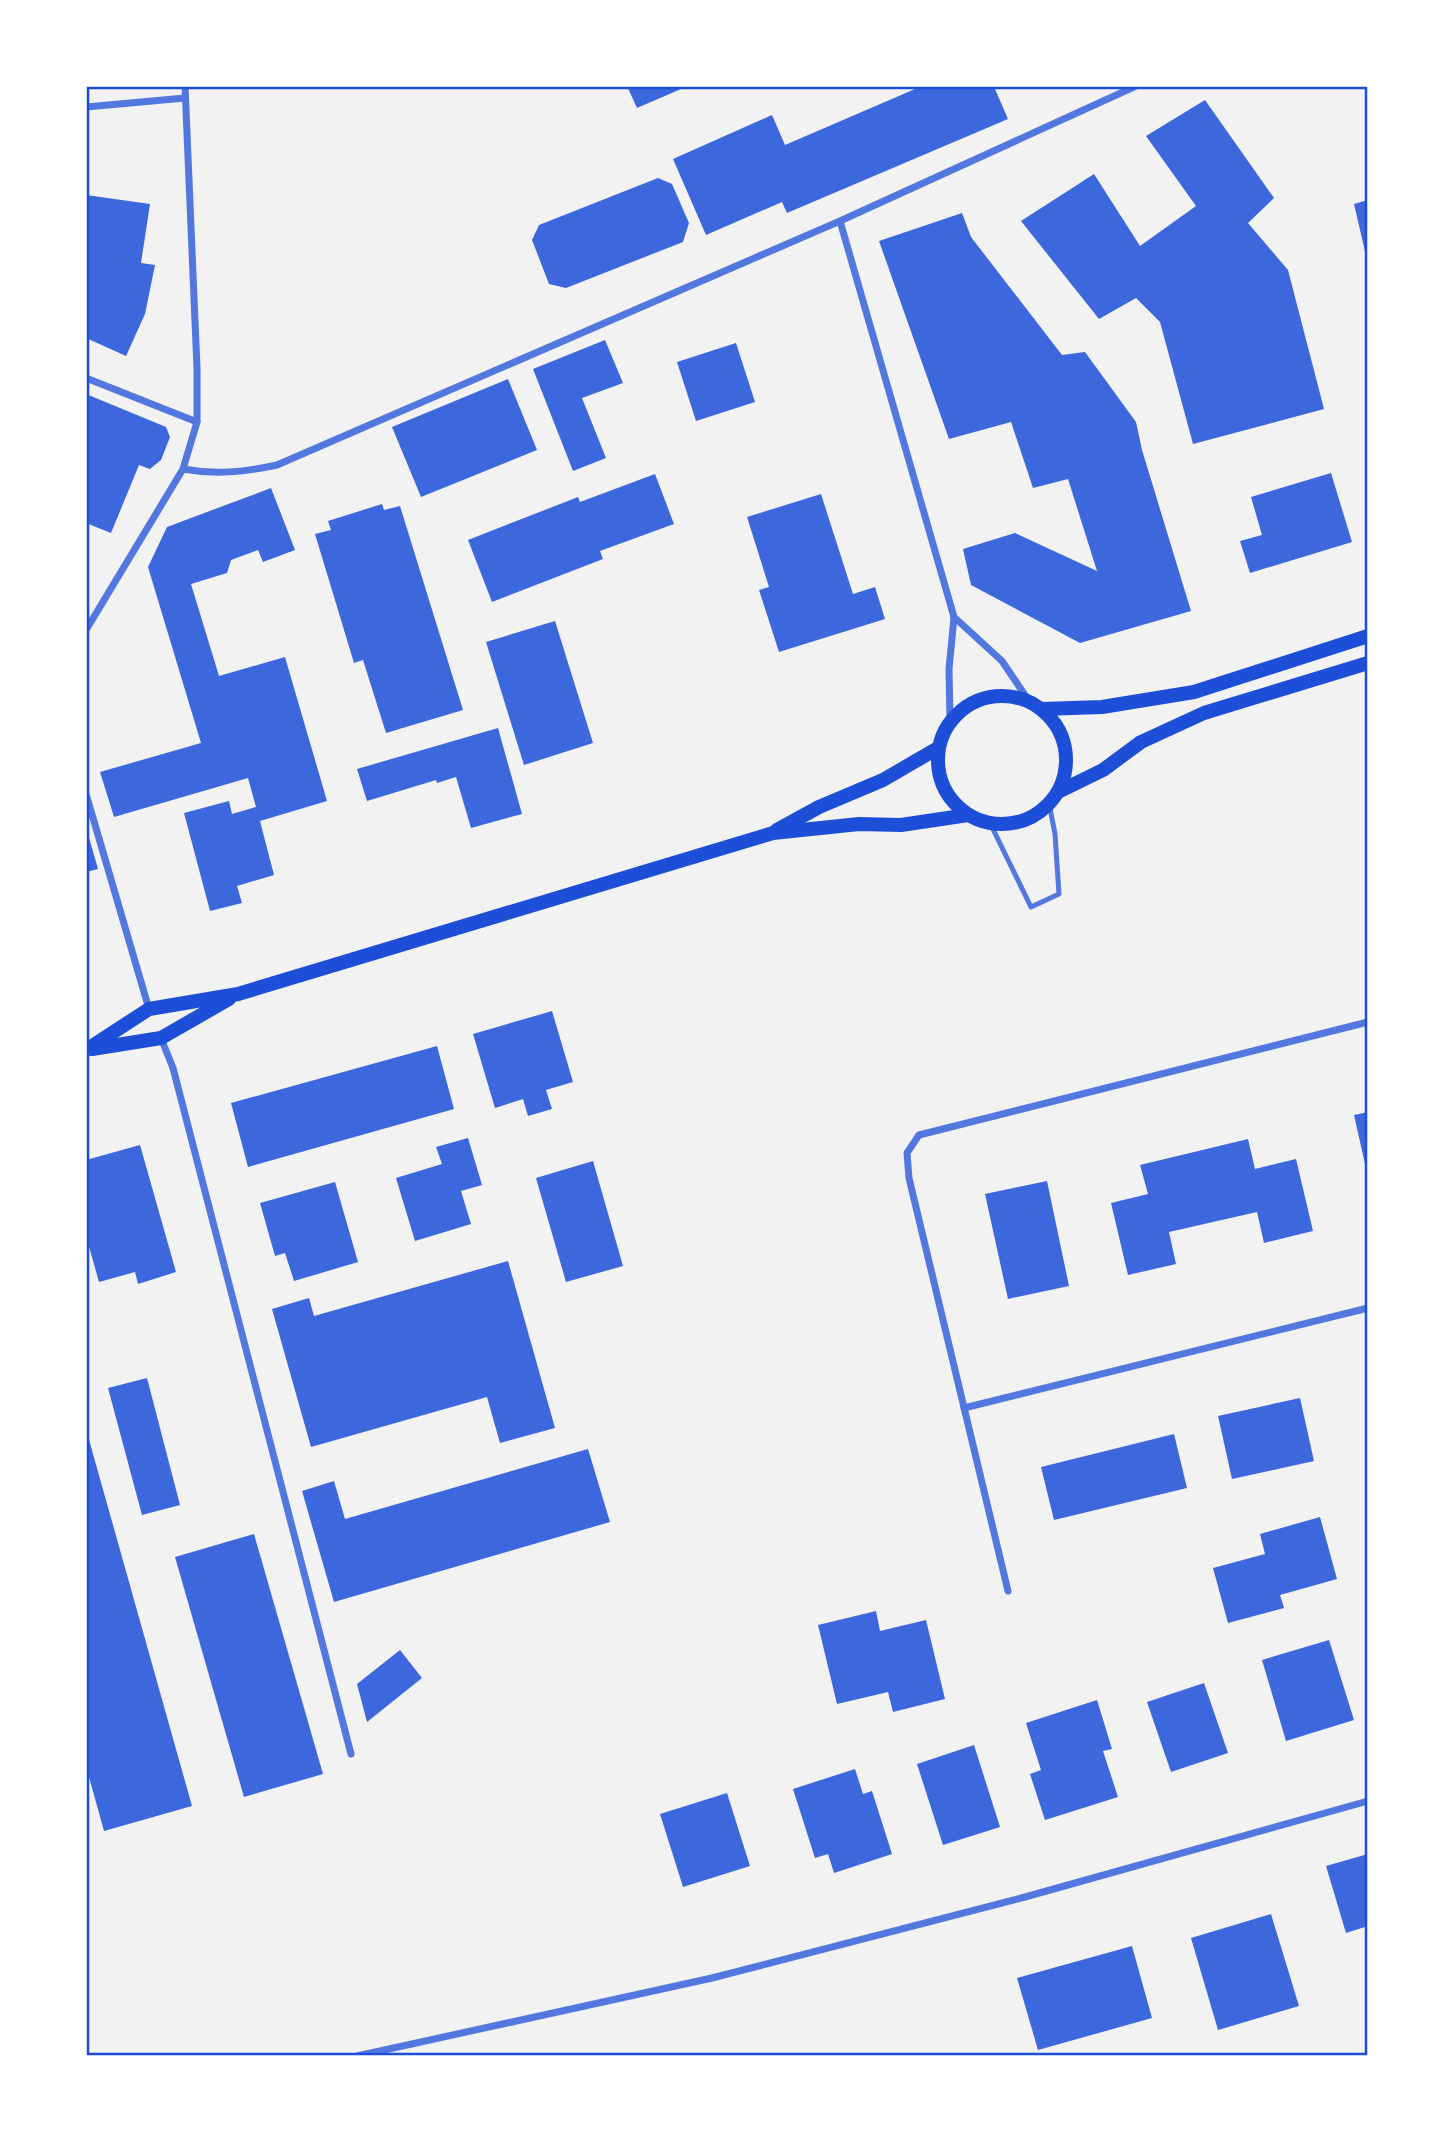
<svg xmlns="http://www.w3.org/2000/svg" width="1454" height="2142" font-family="Poppins,sans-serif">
	<rect width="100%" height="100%" fill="#f2f2f2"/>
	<g fill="#3d67dc">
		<polygon points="627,86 688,86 637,108"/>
		<polygon points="914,86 1002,86 995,89 1008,119 787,213 782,202 706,235 673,159 772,115 785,145 915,89"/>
		<polygon points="1205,100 1274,198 1248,223 1288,270 1324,409 1193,444 1160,322 1136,298 1099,319 1021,221 1094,174 1140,246 1196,206 1146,136"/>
		<polygon points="658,178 672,184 689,223 683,242 566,288 549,284 532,240 539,225"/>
		<polygon points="86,195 150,204 141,263 155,265 145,314 126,356 86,338"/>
		<polygon points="1368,200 1368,260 1367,260 1354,204"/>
		<polygon points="962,213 971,237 1062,355 1085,352 1136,422 1142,450 1191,611 1080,643 971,585 963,549 1015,533 1097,571 1068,479 1033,488 1011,422 949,439 879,241"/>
		<polygon points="605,340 623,383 582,398 606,458 573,471 533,369"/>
		<polygon points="736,343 755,402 696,421 677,362"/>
		<polygon points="508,379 537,450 421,497 392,427"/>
		<polygon points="86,394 166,427 170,437 161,460 150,469 139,465 111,533 86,523"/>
		<polygon points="1331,473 1352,542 1250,573 1240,541 1262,535 1251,497"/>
		<polygon points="655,474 674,524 600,551 603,559 492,602 468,540 578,497 580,502"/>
		<polygon points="271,488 295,550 263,562 258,550 231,560 227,573 191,584 219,676 285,657 327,801 260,821 274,875 237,886 242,903 210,911 184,813 229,801 232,814 256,807 248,778 114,817 100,772 201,743 148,567 167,527"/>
		<polygon points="821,494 853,594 875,587 885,619 779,652 759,590 769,587 747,517"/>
		<polygon points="382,504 384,510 400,506 463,710 386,733 363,660 354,663 315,534 331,530 328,521"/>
		<polygon points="555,621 593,743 524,765 486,642"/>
		<polygon points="498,728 522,814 471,828 456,777 437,783 436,780 367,801 357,769"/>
		<polygon points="86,827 98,869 86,872"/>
		<polygon points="552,1011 573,1082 546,1090 552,1109 528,1116 523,1099 495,1108 473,1034"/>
		<polygon points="437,1046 454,1109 248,1167 231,1103"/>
		<polygon points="1368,1112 1368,1173 1367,1173 1354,1115"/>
		<polygon points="468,1138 482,1185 461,1191 471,1224 415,1241 396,1178 442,1164 436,1147"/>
		<polygon points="1248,1139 1255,1169 1296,1159 1313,1231 1264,1243 1257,1212 1169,1232 1176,1264 1128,1275 1111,1203 1148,1194 1140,1165"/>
		<polygon points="140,1145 176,1272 138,1284 135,1272 99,1282 86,1236 86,1160"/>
		<polygon points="593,1161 623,1266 566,1282 536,1178"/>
		<polygon points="1047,1181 1069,1286 1008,1299 985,1194"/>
		<polygon points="335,1182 358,1262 294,1281 285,1253 275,1256 260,1203"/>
		<polygon points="508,1261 555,1428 500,1443 487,1397 311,1447 272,1309 309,1298 314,1316"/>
		<polygon points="147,1378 180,1505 142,1515 108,1388"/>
		<polygon points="1300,1398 1314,1461 1232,1479 1218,1416"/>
		<polygon points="86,1429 192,1806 104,1831 89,1777 86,1778"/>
		<polygon points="1174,1434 1187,1488 1054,1520 1041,1467"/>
		<polygon points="588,1449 610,1522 334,1602 302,1491 334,1481 345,1519"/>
		<polygon points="1320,1517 1337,1579 1280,1595 1284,1608 1228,1623 1213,1568 1265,1554 1260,1534"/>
		<polygon points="254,1534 323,1774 244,1797 175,1557"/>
		<polygon points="876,1611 880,1631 926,1620 945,1699 893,1712 888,1692 837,1704 818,1625"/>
		<polygon points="1329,1640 1354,1720 1286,1741 1262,1660"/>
		<polygon points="400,1650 422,1678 367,1722 357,1684"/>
		<polygon points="1204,1683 1228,1753 1171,1772 1147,1702"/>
		<polygon points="1097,1700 1112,1749 1103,1751 1118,1797 1045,1820 1030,1774 1041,1770 1026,1723"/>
		<polygon points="974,1745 1000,1827 943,1845 917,1764"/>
		<polygon points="855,1769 863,1794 872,1791 892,1854 834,1873 828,1854 815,1858 793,1789"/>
		<polygon points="727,1793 750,1866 683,1887 660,1814"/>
		<polygon points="1368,1854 1368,1926 1346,1933 1326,1866"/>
		<polygon points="1271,1914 1299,2006 1218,2030 1191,1938"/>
		<polygon points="1132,1946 1152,2018 1038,2050 1017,1978"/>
	</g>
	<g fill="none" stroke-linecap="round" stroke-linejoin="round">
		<polyline stroke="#5277de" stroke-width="5" points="990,823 1031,907 1059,894 1055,834 1049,803"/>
		<g stroke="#5277de" stroke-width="7">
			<polyline points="86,107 185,98"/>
			<polyline points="840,221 954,617 949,669 950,720"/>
			<polyline points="86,378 197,422"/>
			<path d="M 183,469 C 216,475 244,472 277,465 L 840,221 L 1136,86"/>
			<polyline points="954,617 1002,661 1029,701"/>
			<polyline points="86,630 183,469 197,422 197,368 185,86"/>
			<polyline points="86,794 149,1009"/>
			<polyline points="161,1038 173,1068 351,1754"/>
			<polyline points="964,1408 1368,1308"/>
			<polyline points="1008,1591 909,1178 907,1153 919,1135 1368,1022"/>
			<polyline points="357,2056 712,1978 1025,1897 1368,1801"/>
		</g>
		<g stroke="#1d4ed8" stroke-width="14">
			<circle cx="1002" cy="760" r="64"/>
			<polyline points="1042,709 1102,707 1194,692 1368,636"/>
			<polyline points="1058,792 1103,770 1141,742 1204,713 1368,663"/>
			<polyline points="777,830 819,807 883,780 938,748"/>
			<polyline points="92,1049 161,1038 229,999"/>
			<polyline points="86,1050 149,1009 238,994 773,833 859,824 901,825 968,815"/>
		</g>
	</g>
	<rect width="1454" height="2142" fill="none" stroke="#ffffff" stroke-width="175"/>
	<rect x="88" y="88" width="1278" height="1966" fill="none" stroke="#1d4ed8" stroke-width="2.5"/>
</svg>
